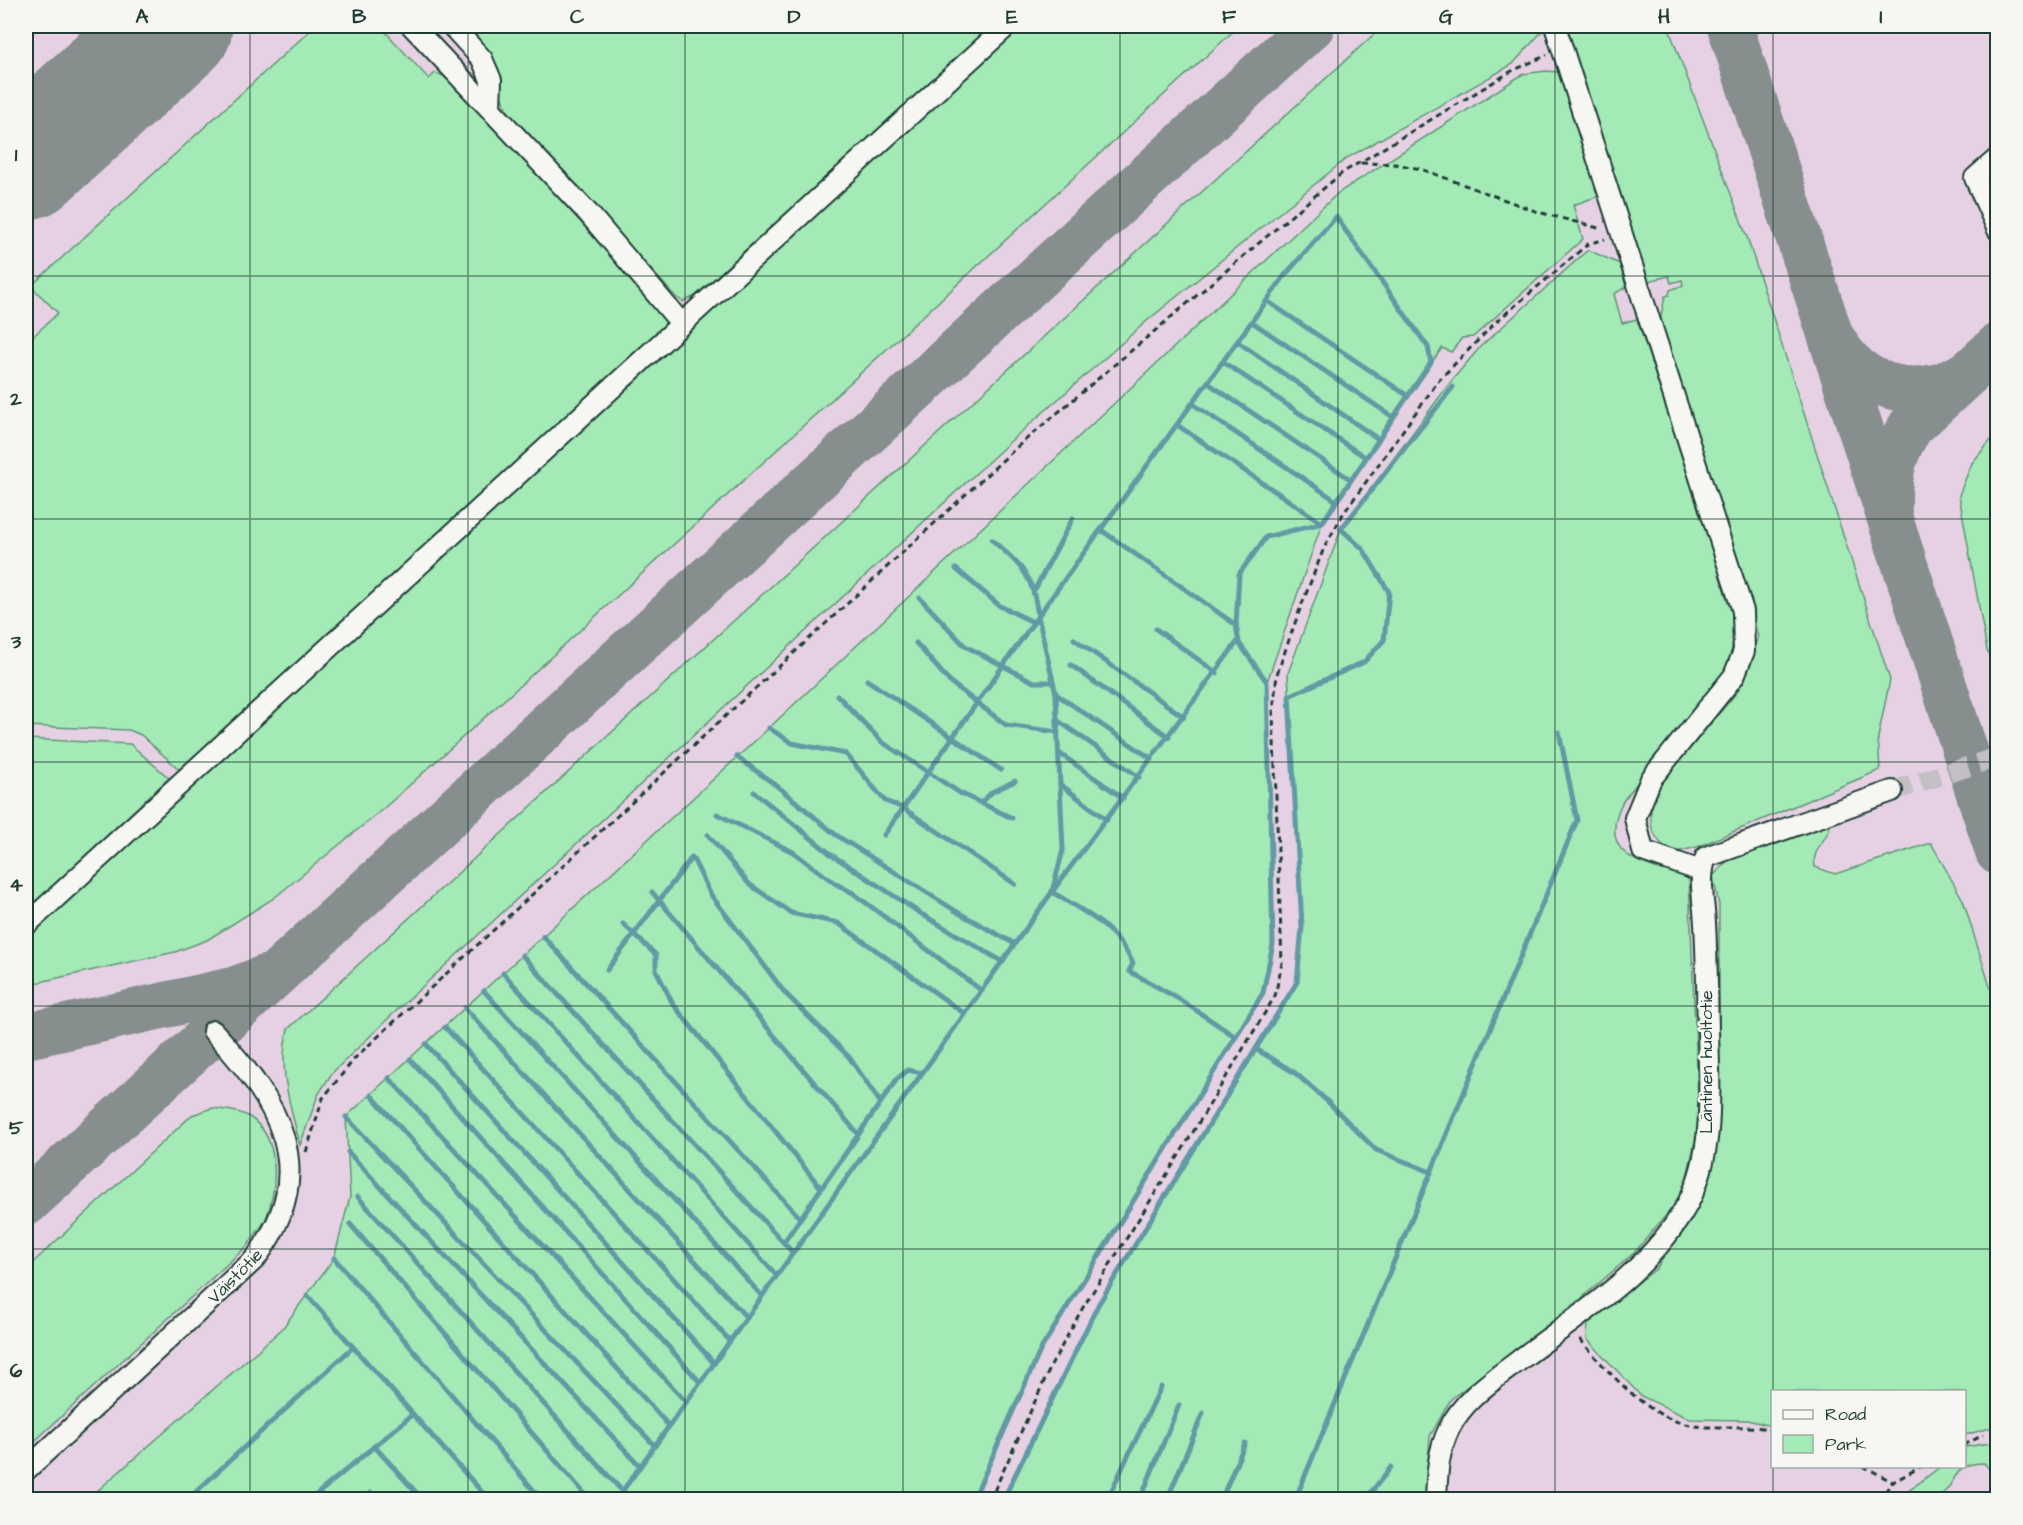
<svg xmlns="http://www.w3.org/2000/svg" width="2023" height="1525" font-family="'Architects Daughter',sans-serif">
	<rect width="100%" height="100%" fill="#ece0e9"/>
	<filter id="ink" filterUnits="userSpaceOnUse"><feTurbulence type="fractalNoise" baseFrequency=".0167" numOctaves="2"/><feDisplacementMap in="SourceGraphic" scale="12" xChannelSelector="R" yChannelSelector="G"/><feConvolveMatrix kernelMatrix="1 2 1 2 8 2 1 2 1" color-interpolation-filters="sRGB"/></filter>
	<g filter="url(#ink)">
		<path fill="#e5d1e3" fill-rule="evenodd" d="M 26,26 L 1997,26 L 1997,1499 L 26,1499 ZM 1772,1392 L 1964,1392 L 1964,1466 L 1772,1466 Z"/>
		<g fill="#a3eab7" stroke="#619476" stroke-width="1.5">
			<polygon points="315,26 380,26 429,79 435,73 444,76 512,145 667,319 664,326 180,770 141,735 129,730 26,726 26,343 58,313 31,286"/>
			<path d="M 465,26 L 991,26 L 695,296 L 683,302 L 676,297 L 513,119 C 487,82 506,57 465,26 Z"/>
			<polygon points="1018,26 1239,26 514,691 383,809 274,898 207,940 175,952 26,985 26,935"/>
			<path d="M 1383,26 L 1544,26 L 1545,28 L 1513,64 L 1347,158 L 1148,320 L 1013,439 L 393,1014 L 332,1073 L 318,1095 L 300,1145 C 291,1107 277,1068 288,1029 Z"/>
			<path d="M 1565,26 L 1667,26 L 1669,29 L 1747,237 L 1890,680 L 1878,737 L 1880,770 L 1697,847 L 1673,853 C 1647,837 1646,814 1658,787 L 1737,692 L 1750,666 L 1758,637 L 1743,582 L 1659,326 L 1665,296 L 1669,295 L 1670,290 L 1683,285 L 1682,280 L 1671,283 L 1669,276 L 1648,281 Z"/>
			<polygon points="1546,71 1558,72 1565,79 1602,195 1573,205 1583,239 1473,337 1462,338 1451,352 1442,348 1331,506 1322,523 1267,682 1273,944 1263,993 1041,1349 973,1499 87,1500 282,1329 334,1258 350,1197 346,1117 769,728 1338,193 1523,74"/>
			<path d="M 1588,250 L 1620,264 L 1626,287 L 1614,294 L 1622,323 L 1637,319 L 1732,610 L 1734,634 L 1729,666 L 1623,801 C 1596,854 1638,864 1682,875 L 1689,880 L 1699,1123 L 1683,1195 L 1634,1253 L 1576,1303 L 1451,1399 L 1430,1436 L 1425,1499 L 1003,1500 L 1098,1305 L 1297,982 L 1302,926 L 1288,673 L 1341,529 L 1453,379 L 1481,346 Z"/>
			<polygon points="1997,433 1997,662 1987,651 1959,495 1972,463"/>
			<polygon points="26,739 130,744 169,778 26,911"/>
			<path d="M 1831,822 C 1829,841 1811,847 1815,867 L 1835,874 L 1931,843 L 1963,900 L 1997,1009 L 1997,1426 L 1965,1435 L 1964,1392 L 1772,1392 L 1772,1426 L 1747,1420 L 1690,1419 L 1641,1396 L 1587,1339 L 1588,1321 L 1656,1269 L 1693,1214 L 1712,1172 L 1719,1127 L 1719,905 L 1713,876 L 1732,856 Z"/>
			<path d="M 212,1108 C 224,1110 236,1110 248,1116 C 281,1136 278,1187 266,1218 C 262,1227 254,1236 248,1245 L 26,1449 L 26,1269 L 192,1115 Z"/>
			<path d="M 1997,1442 L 1997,1478 L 1984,1463 C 1951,1463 1959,1482 1940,1496 C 1930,1503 1911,1500 1898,1499 L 1940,1467 L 1964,1466 L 1965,1447 Z"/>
		</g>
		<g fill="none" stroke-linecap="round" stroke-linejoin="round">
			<g stroke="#6299a4" stroke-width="5">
				<polyline points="1267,301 1408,396"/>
				<polyline points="1252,322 1393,417"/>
				<polyline points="1238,342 1378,439"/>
				<polyline points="1223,362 1365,457"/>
				<polyline points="1208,383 1350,479"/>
				<polyline points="1193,404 1335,500"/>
				<polyline points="1101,530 1236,625"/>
				<polyline points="956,569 1000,606 1033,622"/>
				<polyline points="1035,589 1073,518"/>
				<polyline points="920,598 965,646 1034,682 1053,682"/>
				<polyline points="1156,629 1217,673"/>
				<polyline points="1074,639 1184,717"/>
				<polyline points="916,643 950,682 1006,725 1058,732"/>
				<polyline points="1071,665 1169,737"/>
				<polyline points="867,680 1001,770"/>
				<polyline points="1056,694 1152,759"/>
				<polyline points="837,695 882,742 960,793 1012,818"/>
				<polyline points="1057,720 1139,777"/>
				<polyline points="769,728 792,743 846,754 885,801 903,808 1015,884"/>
				<polyline points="1059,753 1123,798"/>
				<polyline points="737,757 777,786 836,835 959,913 1015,944"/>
				<polyline points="1060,784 1107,820"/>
				<polyline points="754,792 832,855 923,915 1003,962"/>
				<polyline points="981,803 992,792 1015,781"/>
				<polyline points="717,814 793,852 836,884 853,893 982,991"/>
				<polyline points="708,835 749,884 791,913 838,923 965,1014"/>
				<path d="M 884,835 L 1038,616 C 1033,574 1022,567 992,540"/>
				<polyline points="652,892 858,1134"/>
				<polyline points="623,924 656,955 656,970 673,1004 821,1188"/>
				<polyline points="543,936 800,1218"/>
				<polyline points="522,955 793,1253"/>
				<polyline points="607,970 692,857 711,895 785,993 849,1057 880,1102"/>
				<polyline points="503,973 777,1276"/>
				<polyline points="484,991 762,1296"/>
				<polyline points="465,1008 747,1318"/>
				<polyline points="445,1027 730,1341"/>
				<path d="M 1236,1037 L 1179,999 L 1129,971 L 1133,963 C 1115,926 1086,913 1052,892 L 1238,641"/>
				<polyline points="426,1044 714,1363"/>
				<polyline points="1256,1049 1295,1073 1326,1100 1376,1150 1431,1172"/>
				<polyline points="410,1059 700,1382"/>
				<polyline points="389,1078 686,1402"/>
				<polyline points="371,1095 669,1426"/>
				<polyline points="346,1117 655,1446"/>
				<polyline points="348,1152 640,1466"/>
				<polyline points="358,1197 622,1491"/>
				<polyline points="350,1224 590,1500"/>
				<polyline points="784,1242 897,1079 908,1070 922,1073"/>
				<polyline points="334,1258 542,1500"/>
				<polyline points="307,1295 489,1500"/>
				<polyline points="374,1446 423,1500"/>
				<polyline points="371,1493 378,1500"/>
				<polyline points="187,1500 353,1347"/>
				<polyline points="310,1500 413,1414"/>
				<polyline points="616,1500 1052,892 1063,850 1057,720 1056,694 1038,616 1286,274 1336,217 1428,347 1431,362 1322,523 1177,425"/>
				<polyline points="973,1500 1041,1349 1263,993 1273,944 1267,682 1239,643 1236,625 1239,574 1266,537 1322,523"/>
				<polyline points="1003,1500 1098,1305 1297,982 1302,926 1289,696 1364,662 1384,640 1389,592 1363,549 1341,529 1453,387"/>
				<polyline points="1107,1500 1161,1387"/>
				<polyline points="1140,1500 1179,1405"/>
				<polyline points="1167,1500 1203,1413"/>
				<polyline points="1221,1500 1245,1443"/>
				<polyline points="1295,1500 1577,820 1559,732"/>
				<polyline points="1365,1500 1391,1467"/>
			</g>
			<g stroke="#868e8e" stroke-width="46">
				<polyline points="1730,26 1998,852"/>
				<path d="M 1834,341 C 1861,389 1916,403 1964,375"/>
				<path d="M 1889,507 C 1888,476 1894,451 1911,426 L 1998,346"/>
				<polyline points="26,1036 233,990 265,978"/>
				<polyline points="26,1203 1312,26"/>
			</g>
			<polyline stroke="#868e8e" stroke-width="117" points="26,161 174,26"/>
			<polyline stroke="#c3bfc5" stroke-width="20" stroke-dasharray="20 10" stroke-linecap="butt" points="1892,791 1998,757"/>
			<defs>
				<g id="minor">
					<polyline points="412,26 589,214 680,322"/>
					<polyline points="452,26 482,59 491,80 490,108"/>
					<polyline points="1555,26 1743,611 1744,651 1734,676 1651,779 1635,818 1643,851 1701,871"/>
					<polyline points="1998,158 1975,178 1998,230"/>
					<polyline points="26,925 1007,26"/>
					<path d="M 26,1470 L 255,1259 C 322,1170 279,1103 213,1031"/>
					<path d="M 1436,1500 C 1437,1475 1438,1451 1449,1429 C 1463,1400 1492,1381 1517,1362 C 1578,1315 1650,1273 1688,1203 C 1716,1150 1709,1086 1708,1029 C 1707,994 1707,959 1705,924 C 1704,901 1698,879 1706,857 L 1892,791"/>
				</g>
			</defs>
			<use href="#minor" stroke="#1f3d34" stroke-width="24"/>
			<g stroke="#1f3d34" stroke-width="3" stroke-dasharray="6 4.5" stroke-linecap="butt">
				<polyline points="1361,163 1395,164 1421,169 1538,212 1602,229"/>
				<polyline points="306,1152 323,1098 356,1057 1017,447 1342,173 1512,71 1547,55"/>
				<path d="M 1580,1339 C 1605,1369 1646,1416 1686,1424 C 1714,1431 1744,1423 1772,1430"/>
				<polyline points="1964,1445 1983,1435"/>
				<polyline points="1863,1466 1893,1482 1922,1466"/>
				<polyline points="990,1500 1052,1364 1082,1309 1181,1152 1275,996 1282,963 1273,712 1277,674 1300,609 1324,548 1343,514 1439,380 1497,321 1588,244 1605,239"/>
				<polyline points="1878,1500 1893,1482"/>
			</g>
			<use href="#minor" stroke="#f6f6f2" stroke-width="20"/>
		</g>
	</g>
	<path fill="none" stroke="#1f3d34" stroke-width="1.5" stroke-opacity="0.55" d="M 250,26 L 250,1500M 468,26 L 468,1500M 685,26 L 685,1500M 903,26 L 903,1500M 1120,26 L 1120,1500M 1338,26 L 1338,1500M 1555,26 L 1555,1500M 1773,26 L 1773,1392M 26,276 L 1998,276M 26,519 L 1998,519M 26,762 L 1998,762M 26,1006 L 1998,1006M 26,1249 L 1998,1249M 1773,1466 L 1773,1500"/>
	<g text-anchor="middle" stroke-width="5" stroke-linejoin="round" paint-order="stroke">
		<g font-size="18" fill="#1f3d34" stroke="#f6f6f2">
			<text transform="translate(1706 1062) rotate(-90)" y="6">Läntinen huoltotie</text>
			<text transform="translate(235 1276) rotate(-45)" y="6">Väistötie</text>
		</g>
	</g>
	<rect width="2023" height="1525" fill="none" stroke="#f6f6f2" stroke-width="66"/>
	<rect x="1771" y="1390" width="195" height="78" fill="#f6f6f2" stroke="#a0aca6" stroke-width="1.5"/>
	<rect x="1783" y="1410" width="30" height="9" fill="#f6f6f2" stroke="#a0aca6" stroke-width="1.5"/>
	<text x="1825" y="1420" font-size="18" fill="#1f3d34">Road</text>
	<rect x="1783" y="1435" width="30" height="18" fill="#a3eab7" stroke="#a0aca6" stroke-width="1.5"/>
	<text x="1825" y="1450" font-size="18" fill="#1f3d34">Park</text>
	<rect x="33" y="33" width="1957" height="1459" fill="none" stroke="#1f3d34" stroke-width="2"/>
	<g font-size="20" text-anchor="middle" font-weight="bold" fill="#1f3d34">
		<text x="142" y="23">A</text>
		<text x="359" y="23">B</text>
		<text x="577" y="23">C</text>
		<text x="794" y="23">D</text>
		<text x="1012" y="23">E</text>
		<text x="1229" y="23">F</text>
		<text x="1446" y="23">G</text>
		<text x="1664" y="23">H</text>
		<text x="1881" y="23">I</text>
		<text x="16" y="161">1</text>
		<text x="16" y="405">2</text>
		<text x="16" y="648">3</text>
		<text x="16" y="891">4</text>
		<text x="16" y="1134">5</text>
		<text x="16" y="1377">6</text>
	</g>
</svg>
